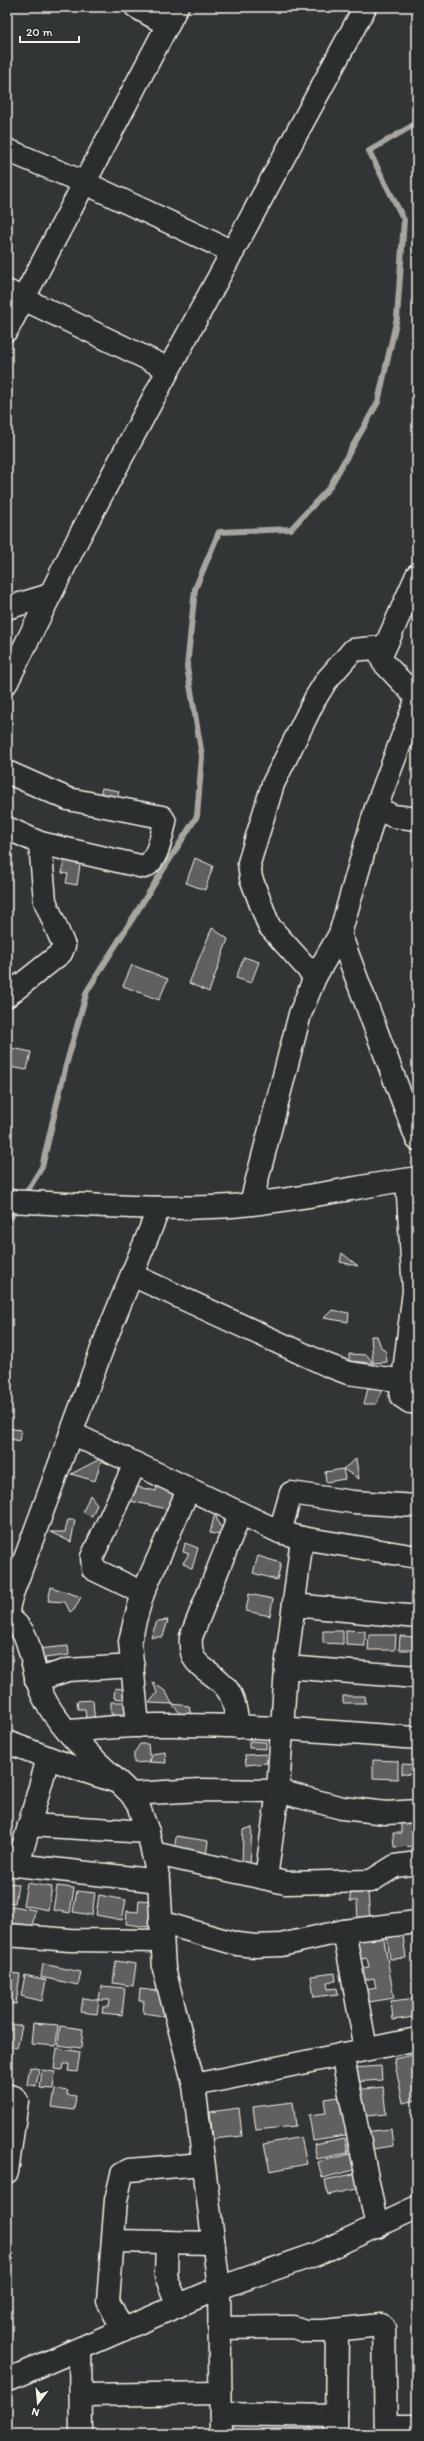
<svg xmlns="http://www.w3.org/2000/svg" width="424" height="2441" font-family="Itim,sans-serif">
	<rect width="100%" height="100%" fill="#323535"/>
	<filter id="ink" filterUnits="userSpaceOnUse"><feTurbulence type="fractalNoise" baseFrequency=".025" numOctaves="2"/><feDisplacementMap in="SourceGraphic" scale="8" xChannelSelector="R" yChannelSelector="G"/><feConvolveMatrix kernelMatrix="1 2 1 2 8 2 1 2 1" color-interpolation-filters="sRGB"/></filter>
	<g filter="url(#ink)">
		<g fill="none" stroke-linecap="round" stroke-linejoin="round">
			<g stroke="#a6a5a0" stroke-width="6">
				<polyline points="23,1198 42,1167 65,1069 87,991 197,816 202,756 187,667 195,589 219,532 291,529 329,488 378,402 397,318 404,220 369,151 417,123"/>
				<polyline points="7,1223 18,1206"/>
			</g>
		</g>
		<g fill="#5f605f" stroke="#f4f1e8">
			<polygon points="102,788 119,791 115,808 99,800"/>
			<polygon points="65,855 81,858 77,885 66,883 68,874 62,873"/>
			<polygon points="195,858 213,866 205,890 186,883"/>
			<polygon points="212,928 228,939 209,992 189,983"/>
			<polygon points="244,957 259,962 251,983 236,978"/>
			<polygon points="132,965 168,979 159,1000 123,986"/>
			<polygon points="12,1048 31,1052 27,1070 9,1067"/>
			<polygon points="342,1253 358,1266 340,1262"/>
			<polygon points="332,1310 349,1313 348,1322 324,1318"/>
			<polygon points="371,1336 377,1336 381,1347 386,1352 387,1362 373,1363"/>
			<polygon points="349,1354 367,1355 373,1363 349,1361"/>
			<polygon points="368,1388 384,1388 376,1404 364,1404"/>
			<polygon points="7,1428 21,1430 19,1441 7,1438"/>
			<polygon points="102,1458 95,1481 71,1474"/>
			<polygon points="356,1459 359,1479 343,1469"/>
			<polygon points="343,1469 345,1479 326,1482 325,1472"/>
			<polygon points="157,1484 176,1495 172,1510 130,1501 133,1486 156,1491"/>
			<polygon points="90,1495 97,1504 92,1516 83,1512"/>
			<polygon points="215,1513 219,1525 229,1531 226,1536 210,1533"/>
			<polygon points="68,1520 75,1520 71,1542 50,1532 65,1532"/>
			<polygon points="185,1543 198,1548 192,1569 183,1563 189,1554 183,1552"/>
			<polygon points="258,1556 281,1563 277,1580 253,1573"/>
			<polygon points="51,1587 81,1597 74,1610 70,1612 65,1602 48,1601"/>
			<polygon points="249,1594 273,1599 270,1616 246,1611"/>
			<polygon points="168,1620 163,1637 151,1637 157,1621"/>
			<polygon points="346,1630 365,1631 365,1646 346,1645"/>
			<polygon points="323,1631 343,1631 343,1644 323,1643"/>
			<polygon points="369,1635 396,1635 395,1650 368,1650"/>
			<polygon points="400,1636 417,1637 417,1650 399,1650"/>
			<polygon points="68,1646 69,1655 45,1658 46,1663 60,1662 40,1673 38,1649"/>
			<polygon points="153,1682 166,1692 172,1704 149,1703 157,1693"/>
			<polygon points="115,1688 131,1690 130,1700 114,1698"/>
			<polygon points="343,1696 365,1696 366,1703 343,1703"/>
			<polygon points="93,1700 95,1724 86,1719 85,1709 78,1709 77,1701"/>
			<polygon points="111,1702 129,1702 129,1724 113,1723 121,1714 111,1714"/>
			<polygon points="172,1704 189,1706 191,1716 181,1714"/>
			<polygon points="249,1741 266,1742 266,1749 249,1748"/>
			<polygon points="140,1744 148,1744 150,1762 134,1763 134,1753"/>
			<polygon points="165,1752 166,1763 150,1762 152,1754"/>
			<polygon points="266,1754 267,1763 246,1765 245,1755"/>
			<polygon points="373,1760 398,1761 398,1779 373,1778"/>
			<polygon points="402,1764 417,1765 417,1775 402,1774"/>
			<polygon points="417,1821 417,1846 394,1847 393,1833 401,1833 401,1822"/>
			<polygon points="252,1827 250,1864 242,1864 243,1830"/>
			<polygon points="176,1836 208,1841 205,1863 174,1855"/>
			<polygon points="9,1883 18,1884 15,1903 7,1902"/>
			<polygon points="27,1883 52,1887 48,1910 23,1905"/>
			<polygon points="57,1886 74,1888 70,1913 53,1910"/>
			<polygon points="77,1891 95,1893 92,1915 73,1912"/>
			<polygon points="368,1892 370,1919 358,1920 357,1901 350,1901 350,1894"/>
			<polygon points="99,1895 126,1900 122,1920 96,1915"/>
			<polygon points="139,1900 152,1901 149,1927 126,1924 127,1911 138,1912"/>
			<polygon points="7,1905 35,1910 32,1928 7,1923"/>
			<polygon points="383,1935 394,1998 363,2003 361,1991 376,1988 374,1978 358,1981 356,1969 369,1967 367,1958 353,1961 349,1941"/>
			<polygon points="403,1935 406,1958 390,1959 387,1936"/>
			<polygon points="116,1961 136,1964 133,1986 113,1983"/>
			<polygon points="43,1964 81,1972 78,1985 41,1977"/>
			<polygon points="7,1973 20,1974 16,2004 7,2003 7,1991 9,1992 10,1986 7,1985"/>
			<polygon points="335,1973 336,1981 327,1982 328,1989 337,1988 338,1994 314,1997 311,1976"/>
			<polygon points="25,1975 46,1980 42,2001 21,1996"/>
			<polygon points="101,1986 125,1988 122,2015 102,2013 103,2007 109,2007 110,2000 99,2000"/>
			<polygon points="140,1989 166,1992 163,2016 143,2013 144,2001 139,2001"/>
			<polygon points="83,1998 99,2000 97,2014 81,2012"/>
			<polygon points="417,1998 417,2009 413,2009 414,2017 393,2020 391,2001"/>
			<polygon points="7,2023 22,2026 17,2048 7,2046"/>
			<polygon points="33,2023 58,2025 56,2046 31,2044"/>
			<polygon points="60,2026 83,2029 81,2048 58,2045"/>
			<polygon points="57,2048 80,2052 77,2072 68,2071 69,2064 63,2064 62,2070 54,2069"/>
			<polygon points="417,2054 417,2100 403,2103 394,2059"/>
			<polygon points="381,2066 382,2080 353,2082 352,2068"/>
			<polygon points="30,2067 39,2069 36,2086 27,2084"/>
			<polygon points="42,2070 55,2072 53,2089 40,2088"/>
			<polygon points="383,2087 386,2114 358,2117 355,2090"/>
			<polygon points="55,2089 68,2091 67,2095 76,2096 74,2110 52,2107"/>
			<polygon points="346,2096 352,2134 313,2140 309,2115 326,2113 324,2099"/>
			<polygon points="293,2102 296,2126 256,2130 253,2107"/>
			<polygon points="239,2108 242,2136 213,2139 210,2112"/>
			<polygon points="391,2129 393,2146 366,2150 363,2132"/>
			<polygon points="301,2137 307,2164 270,2171 264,2144"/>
			<polygon points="345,2138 348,2153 317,2159 314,2144"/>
			<polygon points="350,2154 354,2170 322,2178 318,2162"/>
			<polygon points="358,2173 361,2188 328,2195 325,2180"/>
		</g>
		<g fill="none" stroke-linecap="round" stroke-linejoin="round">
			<defs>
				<g id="minor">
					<polyline points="136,7 168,25"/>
					<polyline points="7,150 83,182 233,252"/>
					<polyline points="7,291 169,369 365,7"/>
					<polyline points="7,330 177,7"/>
					<polyline points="417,575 381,656 383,662 417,698"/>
					<polyline points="7,608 50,595"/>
					<polyline points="7,682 79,537 169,369"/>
					<path d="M 7,772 L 68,799 L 162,817 L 165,822 C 162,835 157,862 144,867 L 40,843 L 7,828"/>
					<polyline points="376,808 393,816 417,819"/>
					<polyline points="340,934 417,1139"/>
					<polyline points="315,977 269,926 251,878 249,863 273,784 315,699 326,681 353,650 384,647"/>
					<polyline points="7,996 61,953 64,946 45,901 40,843"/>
					<polyline points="407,1180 414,1291 401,1396 410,1402 417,1402"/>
					<path d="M 7,1201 C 81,1204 157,1211 231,1206 C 294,1201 355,1187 417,1178"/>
					<polyline points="251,1203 300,1014 315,977 340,934 376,808 417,698"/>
					<path d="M 159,1208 L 106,1338 L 12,1594 C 2,1625 15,1615 25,1636 C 32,1652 34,1676 42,1694 C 58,1730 103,1766 131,1794 L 138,1805 L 148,1832 L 159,1881 L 164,1969 L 194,2085 L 219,2288 L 221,2434"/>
					<polyline points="132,1275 327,1365 348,1373 404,1381"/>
					<polyline points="71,1433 280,1532 302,1538 417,1557"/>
					<polyline points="135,1464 92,1557 93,1569 143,1593"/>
					<polyline points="280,1532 291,1493 353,1502 417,1506"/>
					<polyline points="294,1605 417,1617"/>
					<polyline points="286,1667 417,1677"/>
					<polyline points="36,1680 68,1670 133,1666"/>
					<polyline points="138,1726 130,1642 135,1620 143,1593 188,1490"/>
					<path d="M 238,1727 C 236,1714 235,1699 227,1689 C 211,1667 188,1670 191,1637 L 240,1514"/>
					<path d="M 67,1731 C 97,1729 128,1725 158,1725 C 245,1724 331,1732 417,1738"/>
					<polyline points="7,1742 81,1770 118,1782"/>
					<polyline points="131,1794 200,1790 278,1791 342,1808 386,1813 417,1811"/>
					<polyline points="29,1825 148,1832"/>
					<polyline points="153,1853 286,1883 371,1881 395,1866 417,1863"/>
					<polyline points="7,1864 159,1881"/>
					<polyline points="18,1865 48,1758"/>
					<polyline points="266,1878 278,1791 286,1667 302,1538"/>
					<polyline points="160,1922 237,1944 255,1946 281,1945 344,1931 417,1922"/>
					<polyline points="344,1931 366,2049"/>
					<polyline points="7,1935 70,1940 161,1941"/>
					<polyline points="342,2054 377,2227"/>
					<polyline points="194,2085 417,2039"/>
					<polyline points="7,2095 14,2097 17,2101 7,2172"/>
					<polyline points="113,2241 213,2243"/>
					<polyline points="167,2242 166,2276 178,2306"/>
					<polyline points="219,2328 293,2327 305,2331 324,2331 381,2325 384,2328 386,2434"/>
					<polyline points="123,2330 108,2301 116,2200 122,2174 129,2170 203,2164"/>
					<polyline points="80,2349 81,2434"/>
					<polyline points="7,2380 219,2288 317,2254 417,2207"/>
					<polyline points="82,2395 220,2393"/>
					<polyline points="221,2414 336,2416"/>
					<polyline points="386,2426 417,2426"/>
					<polyline points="336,2434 337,2330"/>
				</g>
			</defs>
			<use href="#minor" stroke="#f4f1e8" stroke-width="25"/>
			<use href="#minor" stroke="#2a2d2e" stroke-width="22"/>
		</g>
	</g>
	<rect width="424" height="2441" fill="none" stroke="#2a2d2e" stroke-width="24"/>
	<rect x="12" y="12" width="400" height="2417" fill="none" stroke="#f4f1e8" stroke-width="1.5" filter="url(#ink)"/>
	<g transform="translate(38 2403) rotate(196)" stroke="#2a2d2e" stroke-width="3" paint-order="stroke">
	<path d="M0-3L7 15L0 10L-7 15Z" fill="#f4f1e8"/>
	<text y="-6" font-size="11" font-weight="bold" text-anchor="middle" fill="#f4f1e8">N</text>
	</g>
	<path d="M20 36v6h59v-6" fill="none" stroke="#f4f1e8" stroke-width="2"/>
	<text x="26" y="36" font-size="12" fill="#f4f1e8" stroke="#2a2d2e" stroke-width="3" paint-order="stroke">20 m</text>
</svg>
